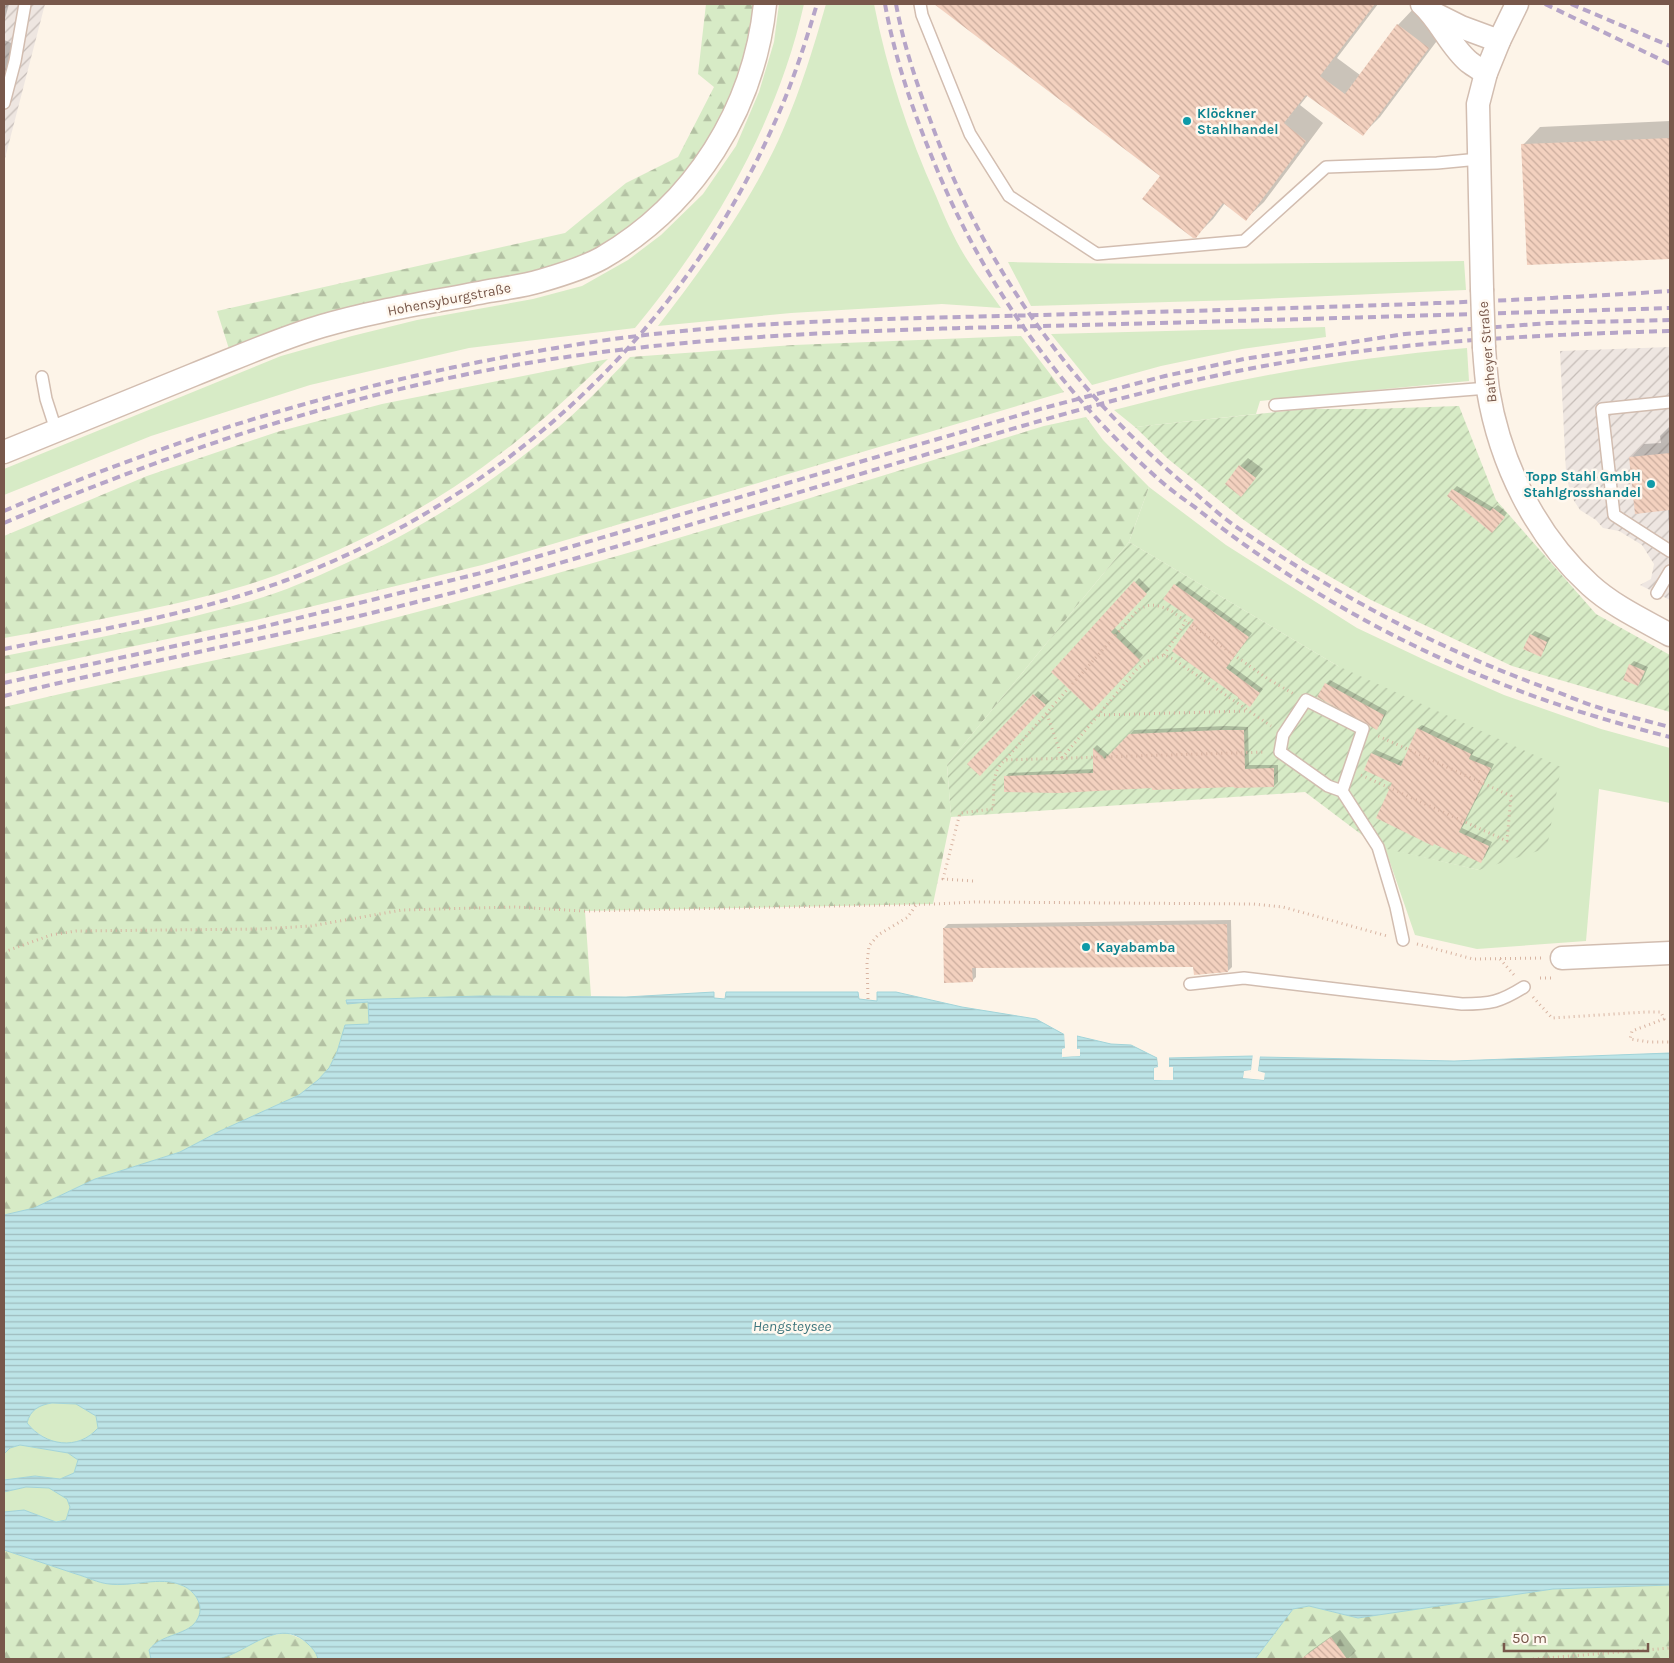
<svg xmlns="http://www.w3.org/2000/svg" width="1674" height="1663" font-family="Karla,sans-serif">
	<defs>
		<pattern id="industrial-furrows" width="10" height="10" patternUnits="userSpaceOnUse" patternTransform="scale(1.25)"><rect width="10" height="10" fill="#eee6e1"/><path d="M-1 1l2-2M0 10L10 0M9 11l2-2" fill="none" stroke="#c6bdb8"/></pattern>
		<pattern id="forest-firs" width="22" height="20" patternUnits="userSpaceOnUse" patternTransform="scale(1.25)"><rect width="22" height="20" fill="#d7ebc6"/><path d="M5 1l3.5 6h-7zM16 11l3.5 6h-7z" fill="#b3c1a3"/></pattern>
		<pattern id="garden-furrows" width="10" height="10" patternUnits="userSpaceOnUse" patternTransform="scale(1.25)"><rect width="10" height="10" fill="#d7ebc6"/><path d="M-1 1l2-2M0 10L10 0M9 11l2-2" fill="none" stroke="#b3c1a3"/></pattern>
		<pattern id="water-rules" width="6" height="5" patternUnits="userSpaceOnUse" patternTransform="scale(1.25)"><rect width="6" height="5" fill="#bce4e7"/><path d="M0 2.5h6" fill="none" stroke="#9ebcbd"/></pattern>
		<pattern id="building-back-hatch" width="6" height="6" patternUnits="userSpaceOnUse" patternTransform="scale(1.25)"><rect width="6" height="6" fill="#f3d1bf"/><path d="M-1 5l2 2M0 0l6 6M5-1l2 2" fill="none" stroke="#caac9d"/></pattern>
	</defs>
	<rect width="100%" height="100%" fill="#fdf4e8"/>
	<g fill="url(#industrial-furrows)">
		<polygon points="4,4 45,4 4,162"/>
		<polygon points="1670,347 1670,600 1640,585 1651,579 1654,564 1642,545 1619,531 1603,528 1596,520 1580,510 1571,496 1566,473 1560,351"/>
	</g>
	<g fill="#d7ebc6">
		<path d="M 779,4 L 804,4 C 777,124 713,234 635,328 L 469,348 L 310,385 L 151,436 L 4,495 L 4,469 L 281,356 L 352,336 L 417,320 L 533,299 L 582,286 L 628,260 L 661,235 L 703,194 L 736,146 L 759,92 L 774,42 Z"/>
		<path d="M 826,4 L 874,4 C 887,70 908,134 936,196 C 945,218 955,241 968,261 C 978,277 990,292 1001,308 L 942,304 L 791,313 L 658,326 C 705,265 752,201 783,130 C 801,89 814,46 826,4 Z"/>
		<path d="M 1464,261 L 1466,290 L 1238,300 L 1031,306 L 1008,262 C 1160,265 1312,264 1464,261 Z"/>
		<polygon points="1325,327 1326,337 1242,349 1161,366 1092,385 1051,334"/>
		<path d="M 1467,348 L 1469,381 L 1260,401 L 1256,414 L 1135,427 L 1114,410 C 1230,379 1348,358 1467,348 Z"/>
		<polygon points="1149,487 1226,545 1357,628 1431,663 1504,695 1601,729 1670,748 1670,803 1599,789 1586,941 1477,949 1415,935 1385,848 1479,870 1338,666 1129,542"/>
		<path d="M 52,1403 L 76,1404 L 96,1416 L 98,1428 C 77,1452 46,1446 27,1423 C 30,1409 39,1405 52,1403 Z"/>
		<polygon points="20,1445 68,1453 78,1460 74,1473 60,1479 35,1476 4,1480 4,1454 10,1448"/>
		<polygon points="26,1487 49,1488 68,1499 70,1507 66,1520 56,1522 24,1510 4,1512 4,1492"/>
	</g>
	<g fill="url(#forest-firs)">
		<polygon points="706,4 754,4 748,45 730,102 704,153 650,212 596,250 566,263 229,349 217,311 565,233 626,183 678,157 714,87 698,74"/>
		<path d="M 1021,336 L 1064,392 L 482,565 L 256,620 L 4,674 L 4,656 C 86,640 170,625 251,601 C 282,592 312,579 342,565 C 419,530 484,489 549,435 C 578,412 604,384 630,357 L 794,345 Z"/>
		<path d="M 608,359 C 560,406 510,450 454,487 C 391,528 319,562 247,585 C 207,597 166,606 126,614 C 85,622 45,631 4,638 L 4,536 L 147,476 L 277,432 L 382,404 Z"/>
		<path d="M 1086,417 L 1103,440 L 1149,487 L 1129,542 L 947,765 L 951,817 L 933,904 L 585,911 L 591,996 L 481,996 L 346,1000 L 347,1004 L 368,1002 L 369,1024 L 337,1052 L 329,1068 L 318,1080 L 299,1095 L 220,1131 L 180,1152 L 95,1179 L 34,1208 L 4,1215 L 4,707 C 128,677 255,654 379,622 C 603,564 823,494 1044,426 Z"/>
		<path d="M 4,1550 C 28,1558 52,1566 76,1574 C 87,1577 98,1583 109,1584 C 131,1587 161,1576 181,1585 C 193,1589 205,1604 199,1618 C 190,1636 161,1633 149,1650 L 151,1659 L 4,1659 Z"/>
		<polygon points="1670,1585 1670,1659 1255,1659 1293,1609 1309,1606 1358,1618 1553,1589"/>
		<path d="M 286,1633 C 299,1637 315,1644 318,1659 L 216,1659 L 267,1636 Z"/>
	</g>
	<g fill="url(#garden-furrows)">
		<polygon points="1459,406 1496,500 1596,614 1670,655 1670,712 1512,666 1371,600 1306,563 1241,518 1167,458 1135,427 1305,409 1371,409"/>
		<polygon points="1129,542 1338,666 1561,767 1547,848 1479,870 1378,847 1305,792 951,817 947,765"/>
	</g>
	<path fill="url(#water-rules)" stroke="#a2d4d9" fill-rule="evenodd" d="M 714,992 L 714,998 L 725,999 L 726,992 L 858,992 L 859,999 L 877,1001 L 877,992 L 896,992 L 962,1007 L 1036,1019 L 1065,1035 L 1065,1049 L 1062,1049 L 1063,1057 L 1080,1056 L 1077,1049 L 1077,1036 L 1111,1044 L 1131,1045 L 1157,1058 L 1158,1068 L 1154,1068 L 1154,1080 L 1173,1079 L 1173,1068 L 1169,1067 L 1169,1058 L 1253,1056 L 1251,1071 L 1244,1071 L 1243,1078 L 1264,1080 L 1264,1073 L 1258,1071 L 1260,1057 L 1454,1061 L 1670,1053 L 1670,1585 L 1553,1589 L 1358,1618 L 1309,1606 L 1293,1609 L 1255,1659 L 318,1659 C 316,1652 313,1649 308,1644 C 278,1614 245,1656 216,1659 C 195,1662 172,1659 151,1659 L 149,1650 C 161,1633 190,1636 198,1618 C 205,1604 193,1589 181,1585 C 161,1576 131,1587 109,1584 C 98,1583 87,1577 76,1574 C 52,1566 28,1558 4,1550 L 4,1512 L 24,1510 L 56,1522 L 66,1520 L 70,1507 L 67,1499 L 49,1488 L 26,1487 L 4,1492 L 4,1480 L 35,1476 L 60,1479 L 74,1473 L 78,1460 L 68,1453 L 20,1445 L 10,1448 L 4,1454 L 4,1215 L 34,1208 L 95,1179 L 180,1152 L 220,1131 L 299,1095 L 318,1080 L 329,1068 L 337,1052 L 345,1025 L 369,1024 L 368,1002 L 347,1004 L 346,1000 L 481,996 L 626,997 ZM 52,1403 L 76,1404 L 96,1416 L 98,1428 C 78,1451 45,1446 27,1423 C 30,1410 39,1405 52,1403 Z"/>
	<g fill="#fdf4e8">
		<polygon points="1064,1032 1067,1035 1068,1049 1065,1051 1065,1054 1078,1054 1074,1049 1074,1035 1077,1033 1077,1049 1080,1049 1080,1056 1062,1057 1062,1049 1065,1048"/>
		<polygon points="1253,1053 1255,1056 1253,1071 1246,1073 1246,1076 1262,1078 1262,1075 1256,1072 1257,1057 1260,1055 1258,1071 1265,1073 1264,1080 1243,1078 1244,1071 1251,1070"/>
		<polygon points="1157,1055 1159,1057 1160,1068 1157,1070 1157,1077 1170,1077 1170,1070 1166,1067 1167,1057 1169,1055 1169,1067 1173,1067 1173,1080 1154,1080 1154,1068 1158,1067"/>
	</g>
	<g fill="#0003">
		<polygon points="4,4 9,4 4,22"/>
		<polygon points="936,4 1378,4 1337,58 1360,75 1398,25 1415,7 1445,30 1380,117 1362,135 1308,95 1300,105 1323,123 1264,202 1246,219 1225,203 1213,219 1195,237 1162,175"/>
		<polygon points="4,40 16,45 4,92"/>
		<polygon points="1670,121 1670,258 1528,264 1523,145 1540,127"/>
		<polygon points="1670,426 1670,526 1669,526 1668,509 1631,458 1644,444 1661,443 1660,436"/>
		<polygon points="1248,458 1263,469 1241,495 1240,466"/>
		<polygon points="1457,486 1494,508 1498,505 1507,513 1496,528 1453,490"/>
		<polygon points="1139,578 1150,589 1114,627 1143,655 1092,709 1053,671"/>
		<polygon points="1179,581 1252,633 1229,664 1263,689 1250,706 1175,585"/>
		<polygon points="1535,631 1550,638 1544,651 1540,655 1525,648 1531,635"/>
		<polygon points="1634,661 1648,667 1642,681 1638,685 1630,665"/>
		<polygon points="1330,680 1387,711 1381,724 1377,728 1326,684"/>
		<polygon points="1038,691 1049,701 980,774 969,764"/>
		<polygon points="1422,725 1474,750 1472,755 1494,764 1462,828 1492,842 1485,857 1481,861 1394,782 1372,754 1376,750 1404,762 1418,728"/>
		<polygon points="1226,726 1248,727 1249,765 1278,765 1278,782 1274,786 1153,786 1005,777 1009,773 1094,769 1094,748 1097,745 1110,756 1134,730"/>
		<polygon points="1231,920 1232,967 1228,971 1194,966 976,967 976,977 972,981 944,928 948,924"/>
		<polygon points="1340,1630 1356,1651 1348,1659 1302,1659 1309,1652"/>
	</g>
	<g fill="url(#building-back-hatch)">
		<polygon points="934,4 1375,4 1320,76 1345,94 1397,24 1429,48 1363,136 1306,95 1284,123 1306,141 1246,221 1223,203 1196,238 1193,238 1142,199 1160,176"/>
		<polygon points="1670,138 1670,259 1527,265 1521,144"/>
		<polygon points="1670,453 1670,510 1635,514 1629,457"/>
		<polygon points="1239,465 1256,478 1241,497 1225,484"/>
		<polygon points="1452,489 1490,511 1493,508 1505,517 1492,533 1447,496"/>
		<polygon points="1134,581 1147,594 1111,632 1140,660 1092,711 1051,672"/>
		<polygon points="1174,584 1249,637 1226,668 1260,693 1250,707 1238,698 1238,697 1172,651 1194,620 1163,599"/>
		<polygon points="1530,634 1547,642 1541,657 1523,649"/>
		<polygon points="1629,664 1645,671 1638,686 1623,680"/>
		<polygon points="1325,683 1384,715 1377,730 1317,697"/>
		<polygon points="1033,694 1046,705 980,776 967,764"/>
		<polygon points="1417,728 1471,754 1469,759 1491,768 1459,832 1489,846 1481,863 1457,852 1457,854 1434,844 1433,846 1376,818 1392,783 1364,770 1371,753 1401,766"/>
		<polygon points="1221,730 1244,730 1245,769 1274,768 1274,787 1234,788 1234,787 1152,790 1152,788 1059,793 1004,792 1004,776 1093,773 1093,748 1105,759 1129,734"/>
		<polygon points="1227,924 1228,972 1194,975 1193,967 972,968 973,982 944,983 943,928"/>
		<polygon points="1331,1637 1347,1659 1301,1659"/>
	</g>
	<g fill="none" stroke-linecap="round" stroke-linejoin="round">
		<defs>
			<g id="service">
				<polyline points="920,4 922,15 970,134 1009,196 1097,254 1244,241 1326,167 1437,163 1479,159"/>
				<polyline points="4,103 15,61 25,4"/>
				<polyline points="42,377 46,399 56,430"/>
				<polyline points="1670,402 1602,409 1614,515 1670,551"/>
				<polyline points="1275,405 1488,388"/>
				<polyline points="1657,593 1670,571"/>
				<polyline points="1342,791 1328,786 1280,752 1283,735 1306,700 1363,729 1342,791 1378,847 1396,907 1403,940"/>
				<path d="M 1190,984 L 1244,978 L 1462,1004 C 1491,1004 1500,1002 1524,987"/>
			</g>
			<g id="minor">
				<path d="M 1422,4 C 1440,20 1450,46 1469,62 C 1474,66 1480,69 1486,73"/>
				<polyline points="1433,13 1461,27 1499,41"/>
				<polyline points="1482,289 1478,104 1486,73 1499,41 1517,4"/>
				<path d="M 1484,348 C 1485,362 1486,376 1488,390 C 1500,463 1535,535 1590,585 C 1613,606 1643,620 1670,635"/>
				<path d="M 4,452 C 67,426 130,401 193,375 C 236,358 278,339 322,326 C 376,310 433,302 489,291 C 506,288 524,286 540,281 C 561,275 584,268 602,258 C 695,204 754,109 765,4"/>
				<polyline points="1562,958 1670,953"/>
			</g>
		</defs>
		<use href="#service" stroke="#d2bdb0" stroke-width="14"/>
		<use href="#minor" stroke="#d2bdb0" stroke-width="25"/>
		<g stroke="#d8b4a2" stroke-width="3" stroke-dasharray="1 4" stroke-linecap="butt">
			<polyline points="1164,655 1186,621"/>
			<polyline points="1047,714 1062,758"/>
			<polyline points="1099,715 1248,711"/>
			<polyline points="1062,758 1137,669 1148,661 1164,655 1173,659 1271,726"/>
			<path d="M 1006,759 L 1137,611 C 1149,602 1157,605 1170,610 L 1268,679 L 1294,694"/>
			<polyline points="1361,775 1507,841 1511,796 1376,735"/>
			<path d="M 973,881 L 943,879 L 960,813 L 993,809 C 995,790 990,773 1005,760 L 1266,752"/>
			<polyline points="1417,944 1473,959 1544,958"/>
			<polyline points="4,952 51,935 76,931 260,929 311,926 402,910 515,907 584,911 933,904 974,902 1253,904 1283,907 1387,936"/>
			<polyline points="1500,959 1514,975"/>
			<polyline points="1540,978 1555,978"/>
			<polyline points="1533,997 1552,1018 1646,1012 1661,1012 1664,1019 1632,1031 1630,1039 1649,1042 1670,1042"/>
			<polyline points="868,999 867,963 869,946 878,935 908,917 916,905"/>
			<polyline points="1533,1659 1670,1648"/>
		</g>
		<use href="#service" stroke="#fff" stroke-width="11"/>
		<use href="#minor" stroke="#fff" stroke-width="22"/>
		<g stroke="#b6a5c8" stroke-width="4" stroke-dasharray="8 5" stroke-linecap="butt">
			<path d="M 885,4 C 895,60 914,114 936,167 C 984,284 1061,392 1155,476 C 1168,488 1182,498 1196,508 C 1290,583 1395,643 1507,686 C 1560,707 1615,723 1670,737"/>
			<path d="M 896,4 C 904,48 919,90 935,133 C 988,274 1078,398 1195,493 C 1209,505 1223,518 1238,528 C 1291,564 1346,597 1403,626 C 1451,650 1501,672 1552,690 C 1568,696 1584,703 1600,708 C 1623,715 1647,721 1670,727"/>
			<polyline points="1545,4 1670,64"/>
			<polyline points="1571,4 1670,46"/>
			<path d="M 4,511 C 186,432 378,376 574,345 C 727,320 887,319 1041,315 C 1251,309 1461,305 1670,291"/>
			<path d="M 4,523 C 155,459 312,405 473,373 C 674,333 879,330 1083,325 C 1279,320 1475,314 1670,308"/>
			<path d="M 4,649 C 98,630 194,614 284,581 C 500,501 681,335 774,124 C 792,85 805,44 817,4"/>
			<polyline points="4,683 258,628 485,572 1040,409 1165,376 1244,359 1405,334 1549,323 1670,320"/>
			<path d="M 4,696 C 165,657 329,627 489,583 C 625,545 759,504 894,464 C 1009,430 1124,394 1243,370 C 1384,342 1527,335 1670,331"/>
		</g>
		<defs>
			<polyline id="minor-bridge" points="1482,289 1484,348"/>
		</defs>
		<use href="#minor-bridge" stroke="#d2bdb0" stroke-width="25" stroke-linecap="butt"/>
		<use href="#minor-bridge" stroke="#fff" stroke-width="22"/>
	</g>
	<g fill="#0f9aa8" stroke="#fff8ef" stroke-width="2">
		<circle cx="1187" cy="121" r="5"/>
		<circle cx="1651" cy="484" r="5"/>
		<circle cx="1086" cy="947" r="5"/>
	</g>
	<g text-anchor="middle" stroke-width="5" stroke-linejoin="round" paint-order="stroke">
		<g font-size="14" font-weight="bold" fill="#0d838f" stroke="#fff8ef" text-anchor="start">
			<text x="1197" y="118">Klöckner<tspan x="1197" dy="16">Stahlhandel</tspan></text>
			<text x="1641" y="481" text-anchor="end">Topp Stahl GmbH<tspan x="1641" dy="16">Stahlgrosshandel</tspan></text>
			<text x="1096" y="952">Kayabamba</text>
		</g>
		<g font-size="14" fill="#78584b" stroke="#fff8ef">
			<text transform="translate(449 299) rotate(-11)" y="5">Hohensyburgstraße</text>
			<text transform="translate(1487 352) rotate(-95)" y="5">Batheyer Straße</text>
		</g>
		<g font-size="15" font-style="italic" fill="#3e767d" stroke="#fff8ef">
			<text x="792" y="1331">Hengsteysee</text>
		</g>
	</g>
	<rect width="1674" height="1663" fill="none" stroke="#78584b" stroke-width="10"/>
	<path d="M1504 1643v8h144v-8" fill="none" stroke="#78584b" stroke-width="2.5"/>
	<text x="1512" y="1643" font-size="15" fill="#78584b" stroke="#fff8ef" stroke-width="4" paint-order="stroke">50 m</text>
</svg>
